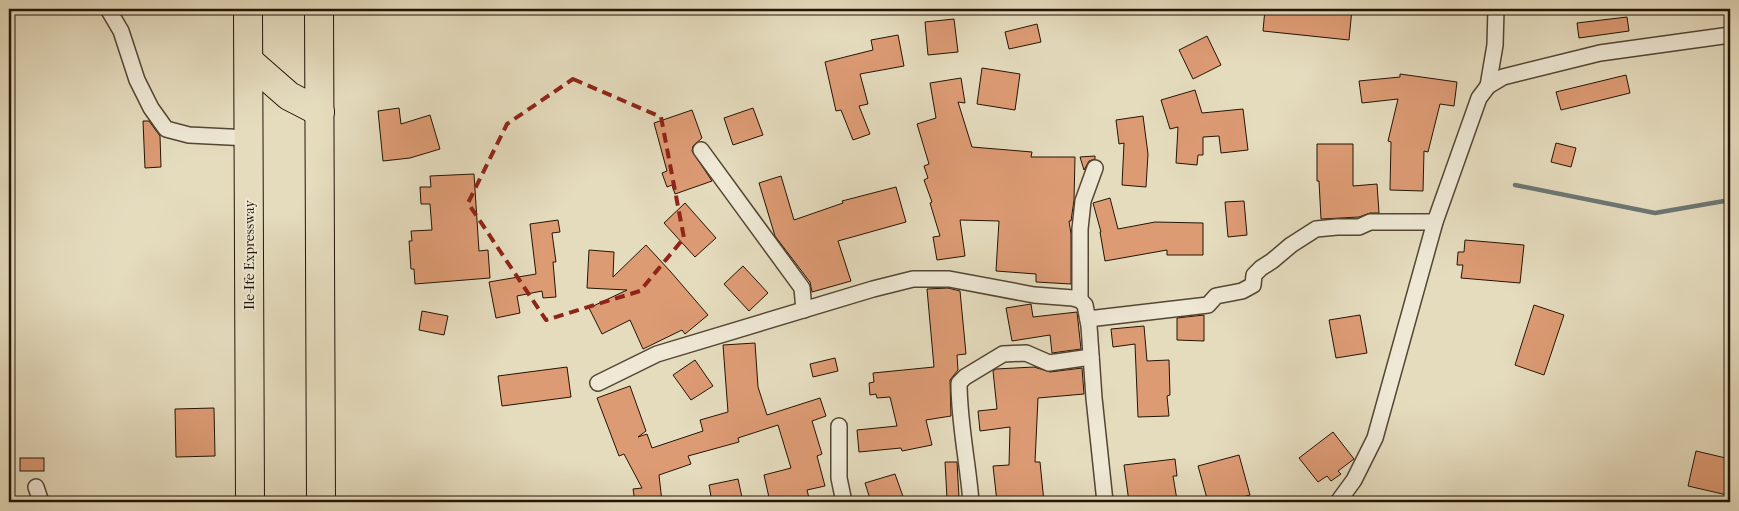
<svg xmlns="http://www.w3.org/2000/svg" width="1739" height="511" font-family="'IM FELL French Canon',serif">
	<rect width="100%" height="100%" fill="#e5dcbe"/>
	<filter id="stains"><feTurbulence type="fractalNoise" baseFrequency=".004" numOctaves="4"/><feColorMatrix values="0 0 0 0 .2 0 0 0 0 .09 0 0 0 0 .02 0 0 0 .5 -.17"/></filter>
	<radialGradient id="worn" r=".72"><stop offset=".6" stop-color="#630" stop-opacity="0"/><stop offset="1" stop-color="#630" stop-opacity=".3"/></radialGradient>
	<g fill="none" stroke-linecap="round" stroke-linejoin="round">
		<polyline stroke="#6c7673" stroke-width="4.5" points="1515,185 1655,213 1730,200"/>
	</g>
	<g fill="#dd9b74" stroke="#241405">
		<polygon points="1265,9 1352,9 1349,40 1263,31"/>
		<polygon points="1627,17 1629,31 1579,38 1577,23"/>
		<polygon points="954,19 958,52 928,55 925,22"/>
		<polygon points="1037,24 1041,42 1009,49 1005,32"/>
		<polygon points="898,35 904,66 860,74 868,104 859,106 870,134 853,140 841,110 836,111 825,62 873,50 871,40"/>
		<polygon points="1207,36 1221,65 1193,79 1179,50"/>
		<polygon points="982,68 1020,74 1015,110 977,104"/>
		<polygon points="1400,74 1457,82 1454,106 1440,104 1428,152 1424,151 1423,191 1390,190 1391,142 1388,141 1398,99 1362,103 1359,81 1400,77"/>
		<polygon points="1626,75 1630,93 1561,110 1556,92"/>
		<polygon points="961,78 965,103 958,102 972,147 1032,152 1031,157 1075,157 1074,200 1071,221 1069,221 1071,234 1071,284 1036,282 1036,274 996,271 999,221 960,220 965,256 937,260 933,237 940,236 930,203 932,202 924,180 928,178 924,166 929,164 917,124 936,118 930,83"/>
		<polygon points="1195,90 1202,113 1243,109 1248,150 1221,153 1219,136 1203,137 1203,155 1198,155 1197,165 1176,163 1178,127 1170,129 1161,100"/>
		<polygon points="399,108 401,124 430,115 440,149 410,158 383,161 378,111"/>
		<polygon points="753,108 763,135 733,145 724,118"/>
		<polygon points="692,110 702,138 693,146 692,151 712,181 675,194 672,185 667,187 662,173 667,171 654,123"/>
		<polygon points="1143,116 1148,154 1146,187 1122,185 1124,143 1119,144 1116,120"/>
		<polygon points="143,121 149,121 160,136 161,167 145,168"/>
		<polygon points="1556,143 1576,148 1571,167 1551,162"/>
		<polygon points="1317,144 1353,144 1353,186 1377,184 1379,213 1370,213 1359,217 1321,219 1319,181 1317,181"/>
		<polygon points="1095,156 1095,159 1089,161 1084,170 1080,157"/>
		<polygon points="474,174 479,251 488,250 490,278 415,284 414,269 411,269 409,241 412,241 411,231 432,230 430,204 421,204 420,187 431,187 430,176"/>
		<polygon points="781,176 794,220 843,203 842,201 896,187 906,222 838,241 851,281 812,292 810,282 775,236 759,183"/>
		<polygon points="1110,198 1118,229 1155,222 1203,223 1203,255 1167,255 1167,250 1105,261 1100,232 1101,232 1093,203"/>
		<polygon points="1244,201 1247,235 1228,237 1225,202"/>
		<polygon points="685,203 716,238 695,257 664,223"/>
		<polygon points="558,220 560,232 552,233 556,262 553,262 556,297 543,298 542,291 517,296 520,313 496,318 489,282 536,274 530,224"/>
		<polygon points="1465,240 1524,245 1520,283 1461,278 1463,265 1457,265 1458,252 1464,252"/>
		<polygon points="646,245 670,271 708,315 685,334 682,330 643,349 630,320 602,334 589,308 627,290 587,288 589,250 614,252 613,277"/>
		<polygon points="743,266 768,293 749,311 724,284"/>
		<polygon points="948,288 960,291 966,354 957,355 958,370 950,380 951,416 926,420 932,445 902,451 901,448 859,452 857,430 897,426 890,397 877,398 876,394 870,395 869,383 874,382 873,373 934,367 927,289"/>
		<polygon points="1031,304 1033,317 1077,312 1081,349 1052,353 1050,335 1012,341 1006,308"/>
		<polygon points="1534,305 1564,315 1544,375 1515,365"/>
		<polygon points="422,311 448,316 444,335 419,330"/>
		<polygon points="1204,315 1204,341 1177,340 1177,318"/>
		<polygon points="1360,315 1367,353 1336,358 1329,320"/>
		<polygon points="1144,326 1147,361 1169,360 1170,395 1167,396 1169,416 1138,417 1135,344 1113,347 1111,329"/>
		<polygon points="755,343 758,387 767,415 820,398 826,416 812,421 822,454 817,456 825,486 807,490 810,502 770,502 764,475 791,468 778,425 738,438 739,442 688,456 691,464 659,475 662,502 635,502 633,489 642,488 624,454 619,456 597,398 630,386 646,431 638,437 647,434 652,448 703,431 700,420 728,412 723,345"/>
		<polygon points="835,358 838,371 813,377 810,364"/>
		<polygon points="695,360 713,386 691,400 673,375"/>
		<polygon points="567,367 571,397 502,406 498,376"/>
		<polygon points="1034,367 1050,372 1082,368 1084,394 1038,398 1035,462 1040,462 1044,502 997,502 993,466 1009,465 1010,427 980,431 978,411 997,409 993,371 996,369"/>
		<polygon points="214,408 215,456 176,457 175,409"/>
		<polygon points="1333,432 1354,459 1338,471 1341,474 1331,481 1327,476 1318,482 1299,458"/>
		<polygon points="1696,451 1730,459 1730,479 1727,495 1688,486"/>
		<polygon points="1239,455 1250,495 1225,502 1208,502 1198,466"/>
		<rect x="20" y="458" width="24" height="13"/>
		<polygon points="1175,459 1177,476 1173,476 1177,500 1163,502 1129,502 1124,465"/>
		<polygon points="945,462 957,462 959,497 947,498"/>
		<polygon points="895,474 905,502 871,502 865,483"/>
		<polygon points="738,479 743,502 712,502 709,485"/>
	</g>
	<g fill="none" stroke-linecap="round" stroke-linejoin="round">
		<defs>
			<g id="street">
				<polyline points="108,9 121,31 137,80 151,108 166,129 189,135 249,138"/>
				<polyline points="1488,86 1495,45 1496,9"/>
				<polyline points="701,150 802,288 804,310"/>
				<polyline points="1080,300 1080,229 1083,201 1095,168"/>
				<polyline points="1088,319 1208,305 1216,296 1242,291 1253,285 1254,275 1261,268 1272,261 1291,245 1316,229 1337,227 1359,227 1370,222 1435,222"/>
				<polyline points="598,383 657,354 873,289 913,279 949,279 1034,295 1073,298 1080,300 1085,305 1089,326 1094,398 1105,502"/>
				<polyline points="839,426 839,478 844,502"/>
				<polyline points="36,487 41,502"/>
				<path d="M 971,502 C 968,463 959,423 959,383 L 965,377 L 1003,354 L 1026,353 L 1049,363 L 1091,357"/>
				<polyline points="1338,502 1354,480 1375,438 1435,222 1479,98 1488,86 1503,77 1600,53 1730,35"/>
			</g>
			<g id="highway">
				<polyline points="248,9 250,502"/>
				<polyline points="319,9 321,502"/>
				<polyline points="249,61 289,96 320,112"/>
			</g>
		</defs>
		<use href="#street" stroke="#544633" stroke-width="18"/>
		<use href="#highway" stroke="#241405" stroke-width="30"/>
		<use href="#street" stroke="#eee8d5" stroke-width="15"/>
		<use href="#highway" stroke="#e5dcbe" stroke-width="28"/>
	</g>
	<path fill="none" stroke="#8f2418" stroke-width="4" stroke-dasharray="10 6" stroke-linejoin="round" d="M 573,79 L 661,117 L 684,238 L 640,291 L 546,320 L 468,203 L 507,124 Z"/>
	<g text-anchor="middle" stroke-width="4" stroke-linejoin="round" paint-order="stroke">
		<g font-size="14" fill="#241405" stroke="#eee8d5">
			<text transform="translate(249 255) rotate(-90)" y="5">Ile-Ife Expressway</text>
		</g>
	</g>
	<rect width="1739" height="511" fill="none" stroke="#e5dcbe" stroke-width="30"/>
	<rect x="10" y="10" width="1719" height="491" fill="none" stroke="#241405" stroke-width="2.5"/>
	<rect x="15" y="15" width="1709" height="481" fill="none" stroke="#241405"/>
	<rect width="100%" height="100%" filter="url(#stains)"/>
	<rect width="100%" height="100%" fill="url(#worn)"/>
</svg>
